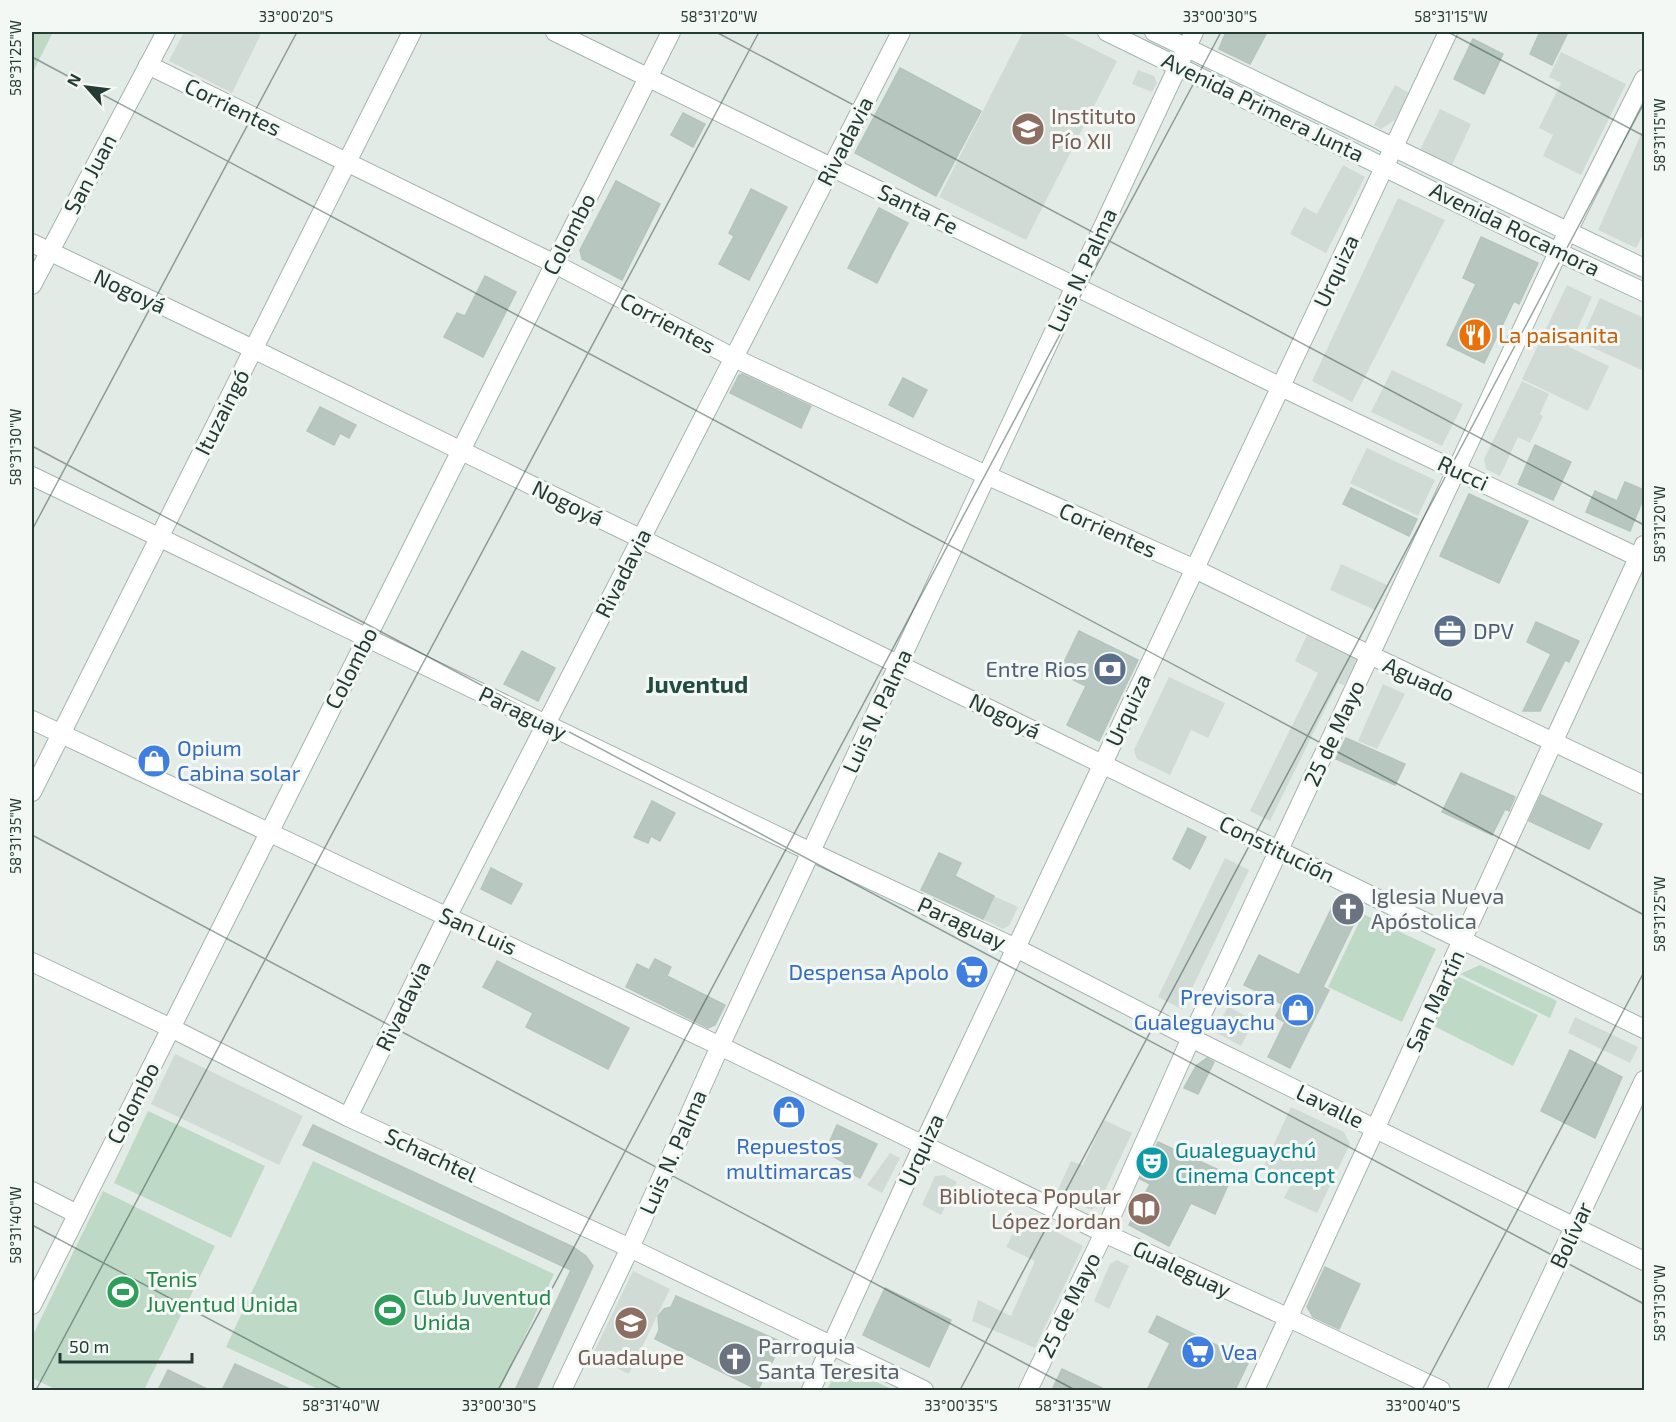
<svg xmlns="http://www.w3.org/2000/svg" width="1676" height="1422" font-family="'Exo 2',sans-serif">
	<rect width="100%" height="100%" fill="#e3ebe7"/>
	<g fill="#d1dbd6">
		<polygon points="184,32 262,32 232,93 169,61"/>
		<polygon points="1023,32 1059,32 1117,61 1026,240 939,197"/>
		<polygon points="1561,52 1626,84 1581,175 1543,156 1553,135 1539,128 1561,83 1549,77"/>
		<polygon points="1138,70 1154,76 1157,83 1152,92 1132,84"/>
		<polygon points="1395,85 1409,93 1395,120 1381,129 1374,125"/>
		<polygon points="1440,109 1471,124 1452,165 1420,150"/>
		<polygon points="1644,128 1644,188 1643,191 1644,192 1644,232 1636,248 1598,230"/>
		<polygon points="1343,165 1365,177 1326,253 1290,234 1304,207 1317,214"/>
		<polygon points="1398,198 1445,220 1352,402 1312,381"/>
		<polygon points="1567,285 1592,297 1569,347 1609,366 1588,411 1522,379"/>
		<polygon points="1600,298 1644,318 1644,371 1580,342"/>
		<polygon points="1392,370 1463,404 1442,446 1371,412"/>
		<polygon points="1522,381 1549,394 1540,414 1543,416 1530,443 1518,437 1500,476 1486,469 1484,459"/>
		<polygon points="1367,448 1435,480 1418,516 1350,483"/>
		<polygon points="1341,564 1387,585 1375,610 1330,590"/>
		<polygon points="1308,633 1359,657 1344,685 1338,683 1270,821 1250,811 1318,673 1295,661"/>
		<polygon points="1169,677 1225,703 1208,738 1191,730 1170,775 1137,759 1134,750"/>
		<polygon points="1383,684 1405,694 1377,749 1358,741"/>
		<polygon points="1225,858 1249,870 1182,1009 1158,997"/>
		<polygon points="994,896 1018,907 1009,926 1003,929 983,919"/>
		<polygon points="1228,1006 1254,1021 1241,1046 1215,1032"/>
		<polygon points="1575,1017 1638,1047 1630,1063 1568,1033"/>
		<polygon points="175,1054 303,1116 279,1165 151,1104"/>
		<polygon points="1291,1107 1344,1132 1350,1144 1317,1213 1284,1198 1291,1184 1262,1170"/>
		<polygon points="1104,1120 1132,1133 1098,1205 1091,1210 1056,1194 1071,1161 1083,1165"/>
		<polygon points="890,1153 900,1158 882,1193 867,1185"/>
		<polygon points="944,1175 957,1182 941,1215 922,1205 935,1176"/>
		<polygon points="1023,1214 1083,1246 1035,1348 972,1321 978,1300 1011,1316 1035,1261 1006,1247"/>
		<polygon points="1117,1260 1129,1266 1109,1309 1094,1301 1110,1264"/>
		<polygon points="633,1271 670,1289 629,1374 592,1356"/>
	</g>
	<g fill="#bedac6">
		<polygon points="32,32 53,32 32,74"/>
		<polygon points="1363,914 1436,949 1402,1022 1328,987"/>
		<polygon points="1480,965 1557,1001 1550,1018 1460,974"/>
		<polygon points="1457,976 1538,1015 1513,1066 1434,1026"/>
		<polygon points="148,1111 265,1166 231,1238 114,1183"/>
		<polygon points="313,1161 554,1274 500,1390 320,1390 226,1347"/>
		<polygon points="103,1191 215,1246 144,1390 57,1390 32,1378 32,1337"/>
		<polygon points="841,1371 852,1371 894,1390 827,1390 832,1380"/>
	</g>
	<g fill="#b8c6c0" stroke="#b6c4be" stroke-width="1.5">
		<polygon points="1226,32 1267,32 1250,64 1219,49"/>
		<polygon points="1540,32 1568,32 1552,65 1530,54"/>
		<polygon points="1473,39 1503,54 1484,94 1454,79"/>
		<polygon points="900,68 981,111 936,196 855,153"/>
		<polygon points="683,113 705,124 693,147 671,135"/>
		<polygon points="616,181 660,204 622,280 582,259 580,250"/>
		<polygon points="751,189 787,207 749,280 719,264 734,236 729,233"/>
		<polygon points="879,208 908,223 877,283 848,268"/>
		<polygon points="1481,237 1538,263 1519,304 1514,301 1484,363 1447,345 1476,284 1463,278"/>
		<polygon points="485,276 516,292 483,357 444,337 457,313 465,316"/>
		<polygon points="742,374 811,406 801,428 730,393 739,375"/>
		<polygon points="903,378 927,390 913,417 889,405"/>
		<polygon points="320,407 356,425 349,438 340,433 334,445 307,431"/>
		<polygon points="1535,445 1571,462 1553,500 1518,484"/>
		<polygon points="1625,482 1644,490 1644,497 1630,531 1586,512 1595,491 1617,501"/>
		<polygon points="1351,488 1417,519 1409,536 1343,504"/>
		<polygon points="1469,494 1528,521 1499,583 1440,556"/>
		<polygon points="1536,622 1579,641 1569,662 1565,660 1540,711 1523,711 1551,654 1527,642"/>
		<polygon points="1079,631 1138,660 1099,741 1067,725 1086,686 1059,673"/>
		<polygon points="522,651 555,668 538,701 504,684"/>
		<polygon points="1346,738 1405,764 1395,785 1336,759"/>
		<polygon points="1461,773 1515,797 1509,811 1505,809 1492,835 1442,812"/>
		<polygon points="1541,795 1602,824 1589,849 1529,821"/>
		<polygon points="652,801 675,813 660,841 651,836 648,843 634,837"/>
		<polygon points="1188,828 1206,837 1190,869 1173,859"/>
		<polygon points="939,853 961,863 955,876 994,896 983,919 921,890"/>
		<polygon points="491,868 522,884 511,904 481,889"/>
		<polygon points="1336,899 1360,911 1323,987 1329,990 1290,1068 1268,1057 1285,1022 1275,1017 1282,1004 1244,985 1259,955 1299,975"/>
		<polygon points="655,959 671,967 667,976 725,1005 715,1025 708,1028 626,987 637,964 649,970"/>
		<polygon points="497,961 629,1028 608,1069 526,1027 533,1013 483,987"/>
		<polygon points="1570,1050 1622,1077 1595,1138 1541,1111"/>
		<polygon points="1207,1058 1214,1062 1198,1094 1184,1088 1196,1066"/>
		<polygon points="313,1125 573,1247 586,1256 593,1266 536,1390 515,1390 571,1270 303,1145"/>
		<polygon points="837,1125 877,1144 860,1178 843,1169 845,1163 825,1152"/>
		<polygon points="1158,1142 1232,1176 1215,1214 1191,1203 1169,1246 1129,1225 1150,1184 1140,1179"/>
		<polygon points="1325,1267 1360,1284 1339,1329 1313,1317 1307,1307"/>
		<polygon points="885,1288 951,1320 929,1367 863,1335"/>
		<polygon points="676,1296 782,1342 758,1390 655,1339 659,1330 658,1316 664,1309 671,1307"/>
		<polygon points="1157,1316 1249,1361 1235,1390 1147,1390 1170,1343 1149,1332"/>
		<polygon points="235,1364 292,1390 222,1390"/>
		<polygon points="1062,1369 1106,1390 1052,1390"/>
		<polygon points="168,1370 209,1390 158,1390"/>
	</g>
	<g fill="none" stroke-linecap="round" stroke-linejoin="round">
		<defs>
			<g id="minor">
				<polyline points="555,32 1281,387 1644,560"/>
				<polyline points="148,65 555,264 734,358 986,475 1195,569 1370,655 1644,785"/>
				<polyline points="32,243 253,349 1644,1029"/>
				<polyline points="32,285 166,32"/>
				<polyline points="32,476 811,852 1016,948 1191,1038 1644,1261"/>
				<polyline points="32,720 720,1046 1104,1233 1289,1318 1441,1390"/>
				<polyline points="32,792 412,32"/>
				<polyline points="32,962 171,1028 348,1117 630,1248 924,1390"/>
				<polyline points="348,1117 447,917 901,32"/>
				<polyline points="32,1191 77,1214"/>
				<polyline points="32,1305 671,32"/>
				<polyline points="562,1390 630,1248 720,1046 1194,32"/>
				<polyline points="1255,1390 1644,545"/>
				<polyline points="1497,1390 1644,1080"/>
			</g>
			<g id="tertiary">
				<polyline points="811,1390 923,1145 1448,32"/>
				<polyline points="1028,1390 1104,1233 1191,1038 1568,231 1644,79"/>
			</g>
			<g id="secondary">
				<polyline points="1107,32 1558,252 1644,292"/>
				<polyline points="1154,32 1644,268"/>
			</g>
		</defs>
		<use href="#minor" stroke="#a6b3ae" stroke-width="20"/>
		<use href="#tertiary" stroke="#a6b3ae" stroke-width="20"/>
		<use href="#secondary" stroke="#a2b6af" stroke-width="20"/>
		<use href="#minor" stroke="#fff" stroke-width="18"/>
		<use href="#tertiary" stroke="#fff" stroke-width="18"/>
		<use href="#secondary" stroke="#fff" stroke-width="18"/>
	</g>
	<path fill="none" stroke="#243b35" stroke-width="1.5" stroke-opacity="0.45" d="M 716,32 L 1644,525M 1448,32 L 1644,136M 32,57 L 1644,915M 32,446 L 1644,1304M 32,530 L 297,32M 32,835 L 1075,1390M 32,1225 L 343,1390M 36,1390 L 759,32M 498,1390 L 1221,32M 960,1390 L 1644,103M 1422,1390 L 1644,972"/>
	<defs>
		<symbol id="school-disc" viewBox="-11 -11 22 22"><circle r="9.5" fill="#8d6e63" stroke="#f3f8f5"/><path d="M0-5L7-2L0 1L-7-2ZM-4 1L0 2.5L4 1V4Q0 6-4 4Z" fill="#fff"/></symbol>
		<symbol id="restaurant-disc" viewBox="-11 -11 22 22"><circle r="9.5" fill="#e8710a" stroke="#f3f8f5"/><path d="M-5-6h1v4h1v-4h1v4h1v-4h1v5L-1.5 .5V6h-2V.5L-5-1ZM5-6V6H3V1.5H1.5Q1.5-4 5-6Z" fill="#fff"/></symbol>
		<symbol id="office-disc" viewBox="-11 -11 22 22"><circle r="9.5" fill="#5c6f8a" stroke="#f3f8f5"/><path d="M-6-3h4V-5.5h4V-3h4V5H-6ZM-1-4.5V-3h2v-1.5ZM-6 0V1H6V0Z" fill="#fff"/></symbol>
		<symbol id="bank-disc" viewBox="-11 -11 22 22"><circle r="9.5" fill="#5c6f8a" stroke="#f3f8f5"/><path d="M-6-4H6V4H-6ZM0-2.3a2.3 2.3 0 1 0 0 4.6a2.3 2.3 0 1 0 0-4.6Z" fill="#fff"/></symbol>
		<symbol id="shop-disc" viewBox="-11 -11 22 22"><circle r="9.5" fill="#3f7fe0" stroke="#f3f8f5"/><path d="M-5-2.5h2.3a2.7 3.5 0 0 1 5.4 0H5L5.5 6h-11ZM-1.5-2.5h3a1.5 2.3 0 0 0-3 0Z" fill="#fff"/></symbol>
		<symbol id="church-disc" viewBox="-11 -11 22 22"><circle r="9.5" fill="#6b7280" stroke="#f3f8f5"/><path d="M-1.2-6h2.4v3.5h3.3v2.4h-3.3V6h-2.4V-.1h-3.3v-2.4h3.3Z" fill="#fff"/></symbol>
		<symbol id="supermarket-disc" viewBox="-11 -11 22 22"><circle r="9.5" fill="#3f7fe0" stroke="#f3f8f5"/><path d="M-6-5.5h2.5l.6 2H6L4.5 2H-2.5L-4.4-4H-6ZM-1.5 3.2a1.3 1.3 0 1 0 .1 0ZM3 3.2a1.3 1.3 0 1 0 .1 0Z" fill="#fff"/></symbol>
		<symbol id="theatre-disc" viewBox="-11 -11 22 22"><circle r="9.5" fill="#0f9aa8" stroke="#f3f8f5"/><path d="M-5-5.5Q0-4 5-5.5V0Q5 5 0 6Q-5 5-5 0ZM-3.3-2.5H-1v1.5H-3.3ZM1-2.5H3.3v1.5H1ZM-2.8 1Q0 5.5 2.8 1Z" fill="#fff"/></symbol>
		<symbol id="library-disc" viewBox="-11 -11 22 22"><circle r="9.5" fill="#8d6e63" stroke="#f3f8f5"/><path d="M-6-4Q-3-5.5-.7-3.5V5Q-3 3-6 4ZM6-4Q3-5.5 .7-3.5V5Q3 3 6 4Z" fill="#fff"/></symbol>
		<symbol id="stadium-disc" viewBox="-11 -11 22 22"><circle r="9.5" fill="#2e9e5b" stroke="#f3f8f5"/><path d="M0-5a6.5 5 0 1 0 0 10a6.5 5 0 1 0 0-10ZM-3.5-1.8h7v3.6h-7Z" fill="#fff"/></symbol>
	</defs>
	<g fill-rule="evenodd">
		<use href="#school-disc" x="1009" y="110" width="38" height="38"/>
		<use href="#restaurant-disc" x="1456" y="316" width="38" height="38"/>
		<use href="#office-disc" x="1431" y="612" width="38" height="38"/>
		<use href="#bank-disc" x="1091" y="650" width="38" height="38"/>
		<use href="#shop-disc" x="135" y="742" width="38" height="38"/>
		<use href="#church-disc" x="1329" y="890" width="38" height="38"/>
		<use href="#supermarket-disc" x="953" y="953" width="38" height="38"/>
		<use href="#shop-disc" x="1279" y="991" width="38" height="38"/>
		<use href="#shop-disc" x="770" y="1093" width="38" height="38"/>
		<use href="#theatre-disc" x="1133" y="1144" width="38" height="38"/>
		<use href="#library-disc" x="1125" y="1190" width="38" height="38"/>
		<use href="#stadium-disc" x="104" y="1273" width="38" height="38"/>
		<use href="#stadium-disc" x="371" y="1291" width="38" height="38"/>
		<use href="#school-disc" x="612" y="1304" width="38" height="38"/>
		<use href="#supermarket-disc" x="1179" y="1333" width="38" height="38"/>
		<use href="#church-disc" x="716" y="1340" width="38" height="38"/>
	</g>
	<g text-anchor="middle" stroke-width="6" stroke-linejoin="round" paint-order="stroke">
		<g font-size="22" fill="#243b35" stroke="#f3f8f5">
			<text transform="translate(233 107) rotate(26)" y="8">Corrientes</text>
			<text transform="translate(1263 107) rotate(26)" y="8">Avenida Primera Junta</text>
			<text transform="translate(845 141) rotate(-63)" y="8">Rivadavia</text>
			<text transform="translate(90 174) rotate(-62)" y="8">San Juan</text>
			<text transform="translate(918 209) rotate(26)" y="8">Santa Fe</text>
			<text transform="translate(1515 229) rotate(26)" y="8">Avenida Rocamora</text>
			<text transform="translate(569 234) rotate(-63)" y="8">Colombo</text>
			<text transform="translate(1082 270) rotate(-65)" y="8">Luis N. Palma</text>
			<text transform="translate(1336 271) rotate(-65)" y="8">Urquiza</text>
			<text transform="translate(130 291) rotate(25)" y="8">Nogoyá</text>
			<text transform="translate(668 323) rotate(28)" y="8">Corrientes</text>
			<text transform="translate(222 412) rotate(-63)" y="8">Ituzaingó</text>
			<text transform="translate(1463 473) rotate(25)" y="8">Rucci</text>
			<text transform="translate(568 503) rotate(26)" y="8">Nogoyá</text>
			<text transform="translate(1108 530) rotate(24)" y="8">Corrientes</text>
			<text transform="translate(623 573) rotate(-63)" y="8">Rivadavia</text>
			<text transform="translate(351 668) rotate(-63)" y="8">Colombo</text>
			<text transform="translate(1419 679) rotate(25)" y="8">Aguado</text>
			<text transform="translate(1128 710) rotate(-65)" y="8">Urquiza</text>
			<text transform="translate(877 711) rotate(-65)" y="8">Luis N. Palma</text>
			<text transform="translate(523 713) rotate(26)" y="8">Paraguay</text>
			<text transform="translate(1005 716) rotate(26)" y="8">Nogoyá</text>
			<text transform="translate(1334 733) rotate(-65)" y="8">25 de Mayo</text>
			<text transform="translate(1277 849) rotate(26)" y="8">Constitución</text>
			<text transform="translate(962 923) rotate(25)" y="8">Paraguay</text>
			<text transform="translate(478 931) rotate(25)" y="8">San Luis</text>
			<text transform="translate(1435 1001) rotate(-65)" y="8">San Martín</text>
			<text transform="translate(403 1006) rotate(-64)" y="8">Rivadavia</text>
			<text transform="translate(133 1103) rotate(-63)" y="8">Colombo</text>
			<text transform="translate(1330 1106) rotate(26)" y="8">Lavalle</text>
			<text transform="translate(921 1150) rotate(-65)" y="8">Urquiza</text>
			<text transform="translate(673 1152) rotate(-66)" y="8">Luis N. Palma</text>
			<text transform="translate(431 1155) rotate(25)" y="8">Schachtel</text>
			<text transform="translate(1571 1235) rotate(-65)" y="8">Bolívar</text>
			<text transform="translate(1182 1269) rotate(25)" y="8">Gualeguay</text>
			<text transform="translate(1069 1305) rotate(-64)" y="8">25 de Mayo</text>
		</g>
		<g font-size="22" fill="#785e54" stroke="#f3f8f5" text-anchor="start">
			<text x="1051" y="124">Instituto<tspan x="1051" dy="25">Pío XII</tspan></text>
			<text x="1121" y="1204" text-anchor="end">Biblioteca Popular<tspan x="1121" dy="25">López Jordan</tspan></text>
			<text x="631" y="1365" text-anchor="middle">Guadalupe</text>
		</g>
		<g font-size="22" fill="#c56008" stroke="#f3f8f5" text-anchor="start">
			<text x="1498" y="343">La paisanita</text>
		</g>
		<g font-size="22" fill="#4e5e75" stroke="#f3f8f5" text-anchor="start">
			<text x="1473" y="639">DPV</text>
			<text x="1087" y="677" text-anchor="end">Entre Rios</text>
		</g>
		<g font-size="22" fill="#366cbe" stroke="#f3f8f5" text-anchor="start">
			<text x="177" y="756">Opium<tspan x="177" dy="25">Cabina solar</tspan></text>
			<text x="949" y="980" text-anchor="end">Despensa Apolo</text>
			<text x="1275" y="1005" text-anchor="end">Previsora<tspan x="1275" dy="25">Gualeguaychu</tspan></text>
			<text x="789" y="1154" text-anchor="middle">Repuestos<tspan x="789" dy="25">multimarcas</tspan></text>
			<text x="1221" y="1360">Vea</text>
		</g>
		<g font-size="22" fill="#5b616d" stroke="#f3f8f5" text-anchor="start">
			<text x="1371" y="904">Iglesia Nueva<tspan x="1371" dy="25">Apóstolica</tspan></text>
			<text x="758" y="1354">Parroquia<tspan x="758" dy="25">Santa Teresita</tspan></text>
		</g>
		<g font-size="22" fill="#0d838f" stroke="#f3f8f5" text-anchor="start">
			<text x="1175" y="1158">Gualeguaychú<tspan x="1175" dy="25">Cinema Concept</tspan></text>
		</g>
		<g font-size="22" fill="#27864d" stroke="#f3f8f5" text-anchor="start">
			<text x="146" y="1287">Tenis<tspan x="146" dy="25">Juventud Unida</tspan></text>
			<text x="413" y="1305">Club Juventud<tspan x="413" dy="25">Unida</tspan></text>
		</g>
		<g font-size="24" font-weight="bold" fill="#224b41" stroke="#f3f8f5">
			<text x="697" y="693">Juventud</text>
		</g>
	</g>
	<rect width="1676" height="1422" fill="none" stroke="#f3f8f5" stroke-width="66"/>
	<g transform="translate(87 87) rotate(298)" stroke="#f3f8f5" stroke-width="4.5" paint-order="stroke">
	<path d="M0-4.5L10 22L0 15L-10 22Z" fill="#243b35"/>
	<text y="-9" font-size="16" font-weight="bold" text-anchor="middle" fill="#243b35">N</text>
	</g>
	<path d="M60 1353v9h132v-9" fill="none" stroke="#243b35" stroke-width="3"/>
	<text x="69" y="1353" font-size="18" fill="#243b35" stroke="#f3f8f5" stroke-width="4.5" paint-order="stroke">50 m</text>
	<rect x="33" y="33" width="1610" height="1356" fill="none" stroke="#243b35" stroke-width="2"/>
	<g font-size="15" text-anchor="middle" fill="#243b35">
		<text x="296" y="22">33°00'20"S</text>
		<text x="719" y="22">58°31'20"W</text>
		<text x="1220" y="22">33°00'30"S</text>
		<text x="1451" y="22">58°31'15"W</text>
		<text transform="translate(16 58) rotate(-90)" y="5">58°31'25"W</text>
		<text transform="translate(1660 135) rotate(-90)" y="5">58°31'15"W</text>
		<text transform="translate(16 447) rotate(-90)" y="5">58°31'30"W</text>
		<text transform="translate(1660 524) rotate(-90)" y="5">58°31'20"W</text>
		<text transform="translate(16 836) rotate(-90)" y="5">58°31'35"W</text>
		<text transform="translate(1660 914) rotate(-90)" y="5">58°31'25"W</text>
		<text transform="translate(16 1225) rotate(-90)" y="5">58°31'40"W</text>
		<text transform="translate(1660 1303) rotate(-90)" y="5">58°31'30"W</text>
		<text x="341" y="1411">58°31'40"W</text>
		<text x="499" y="1411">33°00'30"S</text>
		<text x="961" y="1411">33°00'35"S</text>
		<text x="1073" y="1411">58°31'35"W</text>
		<text x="1423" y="1411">33°00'40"S</text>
	</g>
</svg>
